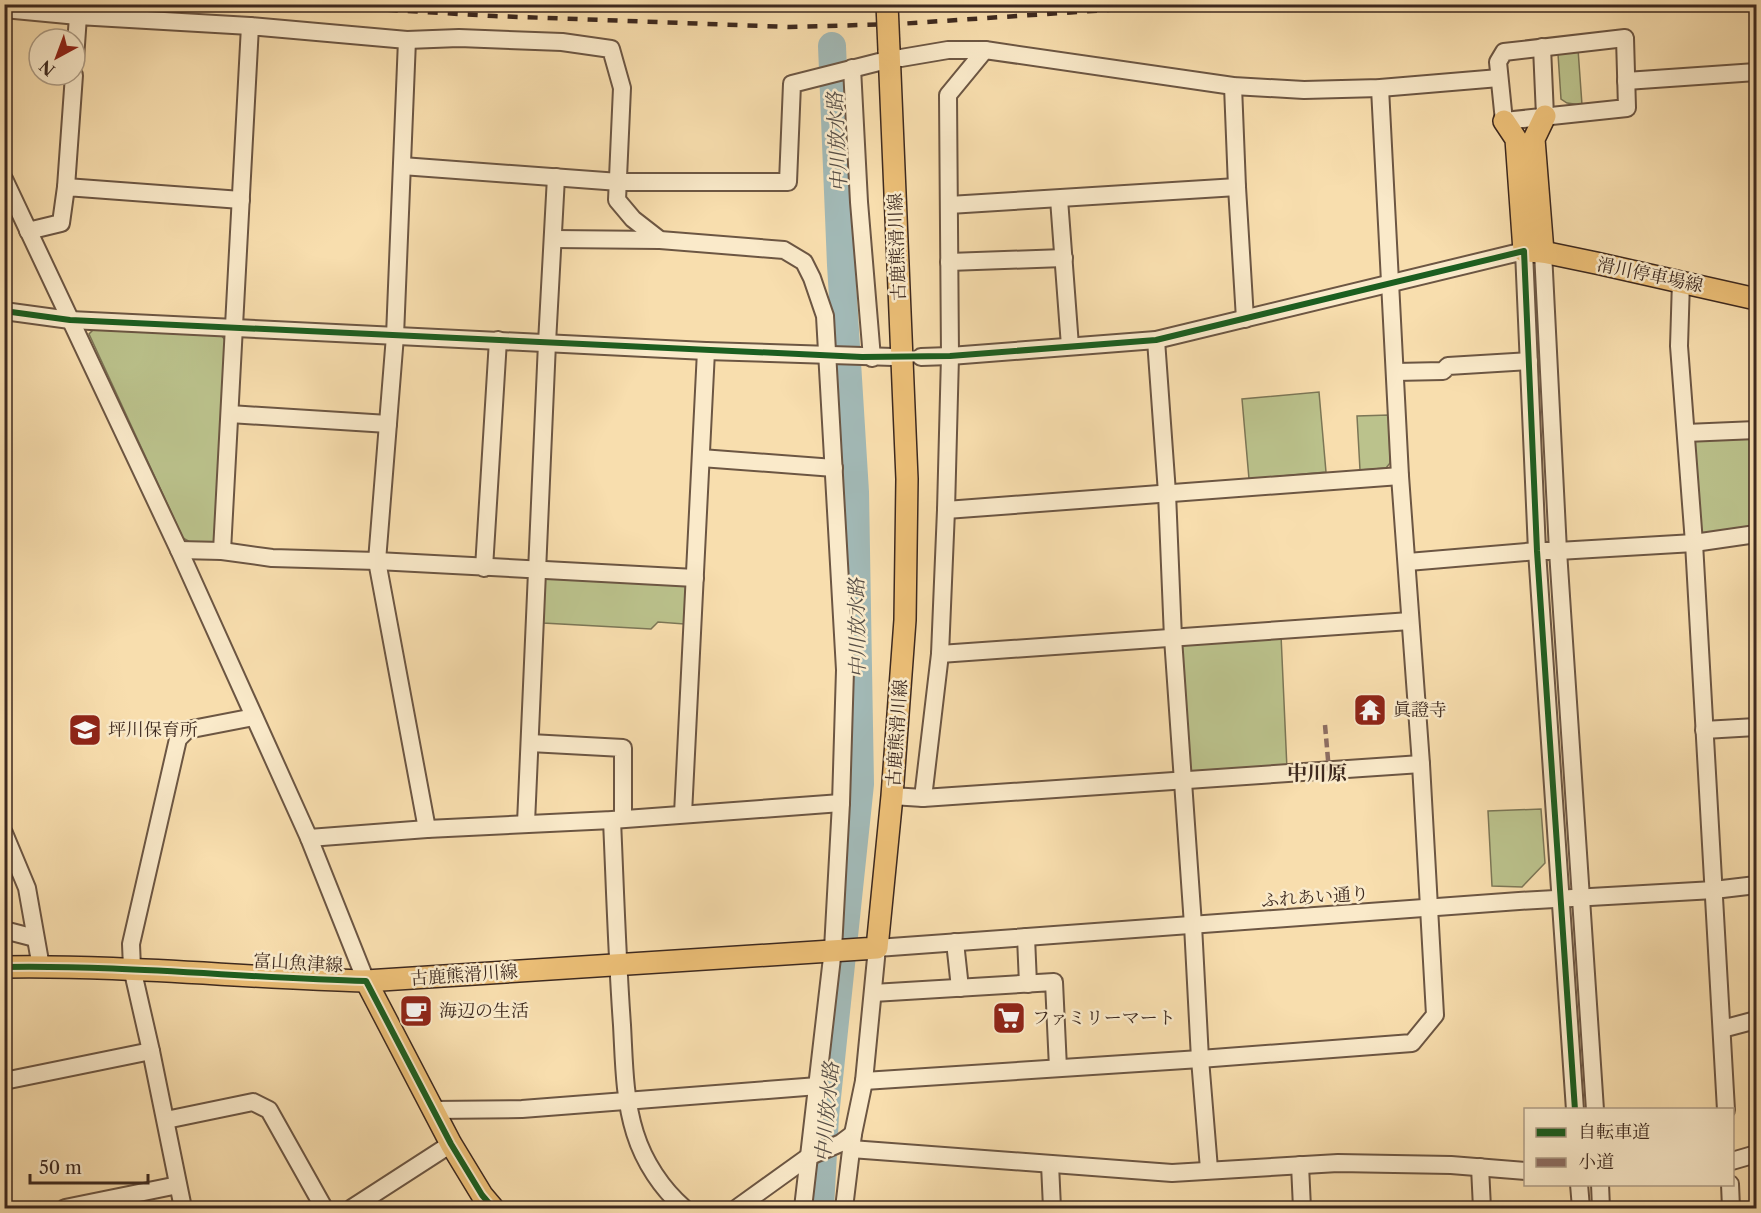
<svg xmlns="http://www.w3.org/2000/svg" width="1761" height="1213" font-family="'Libre Caslon Text','Noto Serif JP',serif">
	<rect width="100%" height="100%" fill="#f8deae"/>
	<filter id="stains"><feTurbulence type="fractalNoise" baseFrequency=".00333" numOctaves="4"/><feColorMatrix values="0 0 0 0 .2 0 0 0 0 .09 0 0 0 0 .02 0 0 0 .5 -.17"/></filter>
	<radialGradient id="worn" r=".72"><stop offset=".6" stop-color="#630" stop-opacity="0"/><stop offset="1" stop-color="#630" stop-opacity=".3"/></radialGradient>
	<g fill="#bbc28c" stroke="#7c7656" stroke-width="1.5">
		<polygon points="1578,49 1582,105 1567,103 1561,99 1558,54 1561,52"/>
		<polygon points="95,328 221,335 225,340 214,542 190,542 183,538 89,334"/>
		<polygon points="1319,392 1326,472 1249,479 1242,399"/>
		<polygon points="1389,415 1390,463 1386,468 1360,470 1357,416"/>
		<polygon points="1756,432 1756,534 1694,543 1686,436"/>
		<polygon points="545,577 688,582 684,624 658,622 651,629 543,623"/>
		<polygon points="1281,635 1287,769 1196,775 1187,770 1179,648 1186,642"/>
		<polygon points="1541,809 1545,863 1522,887 1492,886 1488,811"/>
	</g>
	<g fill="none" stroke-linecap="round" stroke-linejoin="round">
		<polyline stroke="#a2b9b6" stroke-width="28" points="820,1208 825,1116 860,784 855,492 841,265 832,46"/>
		<defs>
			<g id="minor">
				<polyline points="4,9 78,16"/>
				<polygon points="1625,38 1627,108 1504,121 1498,62 1504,52"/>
				<polyline points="407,40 395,336 377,561 427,829"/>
				<polyline points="1542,47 1545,116"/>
				<polyline points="901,58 948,50 985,50"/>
				<polyline points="75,59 78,16 250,26"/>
				<polyline points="852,68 859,202 872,358"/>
				<polyline points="1626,81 1756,72"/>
				<polyline points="1233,86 1237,187 1245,319"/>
				<polyline points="402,166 619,182 788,182 792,84 879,62"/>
				<polyline points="4,179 179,550 309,838 366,981"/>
				<polyline points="66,187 74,75"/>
				<polyline points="1059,199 1070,346"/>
				<polyline points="949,205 1237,187"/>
				<polyline points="28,231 61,223 66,187 241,200"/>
				<polyline points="554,239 660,240"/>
				<polyline points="1543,252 1558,551 1595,1110"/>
				<polyline points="949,262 1064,258"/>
				<polyline points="1681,281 1679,346 1694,543 1726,1110"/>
				<polyline points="4,311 70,320 706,351 893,357"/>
				<polyline points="1156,340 1167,493 1173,638 1193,925 1200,1059 1209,1169"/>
				<polyline points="921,357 950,356 1156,340 1524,251 1537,551 1575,1110"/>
				<polyline points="1395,372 1443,371 1448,366 1529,361"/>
				<polyline points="230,414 388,424"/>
				<polyline points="1686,433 1756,430"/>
				<polyline points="701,458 834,468"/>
				<polyline points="946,510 1400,476"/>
				<polyline points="179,550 222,551 272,558 377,561 695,578"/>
				<polyline points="222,551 250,26 407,40 459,38 562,42 611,49 622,88 617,200 633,219 660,240 784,250 804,262 812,278 825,316 845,670 841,803 833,949 803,1208"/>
				<polyline points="1408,562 1537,551 1558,551 1694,543 1756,534"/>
				<polyline points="484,568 498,340"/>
				<polyline points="940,654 1410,621"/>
				<polyline points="1704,730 1756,727"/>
				<polyline points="530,743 623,748 623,819"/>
				<polyline points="892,796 923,798 1421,764"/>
				<polyline points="923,798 940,654 946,510 950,356 948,95 985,50 1233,86 1304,90 1380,88 1499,78"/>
				<polyline points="683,814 706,351"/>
				<path d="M 612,820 C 615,888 617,956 622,1025 C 624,1061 624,1098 635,1133 C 644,1162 662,1189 684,1208"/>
				<polyline points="526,823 547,343 556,177"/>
				<polyline points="4,833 27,888 41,967"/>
				<polyline points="309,838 427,829 612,820 841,803"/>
				<polyline points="4,930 35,938"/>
				<polyline points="1026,937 1028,984"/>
				<polyline points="955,942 960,988"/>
				<polyline points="873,993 1054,982 1058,1068"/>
				<polyline points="1722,1029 1756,1020"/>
				<polyline points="4,1081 151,1051"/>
				<polyline points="864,1081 1200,1059 1412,1043 1435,1015 1421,764 1400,476 1380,88"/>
				<polyline points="433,1110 522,1109 818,1086"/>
				<polyline points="166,1120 253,1102 269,1110 324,1208"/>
				<polyline points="851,1149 1172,1173 1338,1163 1451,1165 1526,1171"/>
				<polyline points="1732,1161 1756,1154"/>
				<polyline points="1050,1164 1052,1208"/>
				<polyline points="1300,1165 1302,1208"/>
				<polyline points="1480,1167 1482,1208"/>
				<polyline points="1579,1184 1581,1208"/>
				<polyline points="1600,1184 1601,1208"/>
				<polyline points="1730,1184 1731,1208"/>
				<polyline points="65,1208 178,1185"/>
				<polyline points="183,1208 151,1051 132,968 131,944 178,739 187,730 254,717"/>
				<polyline points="352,1208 451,1144"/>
				<polyline points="737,1208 808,1157 841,1143 853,1134"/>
				<polyline points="844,1208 853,1134 864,1081 877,948 1519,901 1714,890 1756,885"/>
			</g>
			<g id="major">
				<polyline points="1504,121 1516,139 1524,251 1543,252 1596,263 1756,299"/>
				<polyline points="1543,252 1534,139 1545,116"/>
				<path d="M 4,967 C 125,965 245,978 366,981 L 877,948 L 892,796 L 905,620 L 907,479 L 889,50"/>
				<polyline points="366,981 451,1144 482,1195 493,1208"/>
			</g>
		</defs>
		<use href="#minor" stroke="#6c5643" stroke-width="20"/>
		<use href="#major" stroke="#3d291f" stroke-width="24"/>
		<use href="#minor" stroke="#faeaca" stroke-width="16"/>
		<use href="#major" stroke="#ecbf77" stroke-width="21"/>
		<polyline stroke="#3d291f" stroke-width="4.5" stroke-dasharray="10 10" stroke-linecap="butt" points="288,4 494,16 789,27 898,24 1196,4"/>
		<defs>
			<polyline id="major-bridge" points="887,4 889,50"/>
		</defs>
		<use href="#major-bridge" stroke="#3d291f" stroke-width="24" stroke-linecap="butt"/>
		<use href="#major-bridge" stroke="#ecbf77" stroke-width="21"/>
		<polyline stroke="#8d6e63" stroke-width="4.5" stroke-dasharray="9 4.5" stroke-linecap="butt" points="1325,725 1329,771"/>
		<defs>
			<g id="cycleway">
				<polyline points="4,311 70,320 862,357 950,356 1156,340 1524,251 1537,551 1575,1110"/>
				<path d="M 4,967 C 125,965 245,978 366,981 L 451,1144 L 482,1195 L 493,1208"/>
			</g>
		</defs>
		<use href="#cycleway" stroke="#faeaca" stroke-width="10"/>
		<use href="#cycleway" stroke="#1b5e20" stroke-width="6"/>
	</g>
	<defs>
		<symbol id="temple-square" viewBox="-11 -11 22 22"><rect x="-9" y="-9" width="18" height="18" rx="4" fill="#8f2418" stroke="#faeaca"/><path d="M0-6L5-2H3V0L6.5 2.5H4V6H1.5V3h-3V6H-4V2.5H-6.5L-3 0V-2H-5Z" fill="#fff"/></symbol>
		<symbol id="school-square" viewBox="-11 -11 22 22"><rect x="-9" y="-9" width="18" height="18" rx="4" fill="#8f2418" stroke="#faeaca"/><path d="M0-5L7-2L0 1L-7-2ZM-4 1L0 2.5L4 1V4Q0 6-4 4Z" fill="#fff"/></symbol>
		<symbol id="cafe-square" viewBox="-11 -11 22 22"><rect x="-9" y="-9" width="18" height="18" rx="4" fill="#8f2418" stroke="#faeaca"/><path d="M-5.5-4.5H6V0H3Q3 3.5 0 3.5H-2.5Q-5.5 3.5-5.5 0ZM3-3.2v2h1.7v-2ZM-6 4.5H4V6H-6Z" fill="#fff"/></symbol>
		<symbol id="supermarket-square" viewBox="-11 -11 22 22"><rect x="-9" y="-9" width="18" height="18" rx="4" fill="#8f2418" stroke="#faeaca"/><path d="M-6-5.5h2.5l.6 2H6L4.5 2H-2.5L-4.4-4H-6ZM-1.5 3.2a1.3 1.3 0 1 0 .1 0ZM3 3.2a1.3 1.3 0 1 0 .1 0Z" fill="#fff"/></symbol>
	</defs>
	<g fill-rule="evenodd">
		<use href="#temple-square" x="1351" y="691" width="38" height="38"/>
		<use href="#school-square" x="66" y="711" width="38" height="38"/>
		<use href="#cafe-square" x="397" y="992" width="38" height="38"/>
		<use href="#supermarket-square" x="990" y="999" width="38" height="38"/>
	</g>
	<g text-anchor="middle" stroke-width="5" stroke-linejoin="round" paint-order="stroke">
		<g font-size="18" fill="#3d291f" stroke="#faeaca">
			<text transform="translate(897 247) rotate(-92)" y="6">古鹿熊滑川線</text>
			<text transform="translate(1650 275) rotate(12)" y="6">滑川停車場線</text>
			<text transform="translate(897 733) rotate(-86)" y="6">古鹿熊滑川線</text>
			<text transform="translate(1315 897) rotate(-4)" y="6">ふれあい通り</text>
			<text transform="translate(298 963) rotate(3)" y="6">富山魚津線</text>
			<text transform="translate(464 975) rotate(-4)" y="6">古鹿熊滑川線</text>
		</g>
		<g font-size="18" fill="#3d291f" stroke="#faeaca" text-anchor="start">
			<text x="1393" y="716">眞證寺</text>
			<text x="108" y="736">坪川保育所</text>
			<text x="439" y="1017">海辺の生活</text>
			<text x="1032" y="1024">ファミリーマート</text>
		</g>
		<g font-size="20" font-style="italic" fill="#564d45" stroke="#faeaca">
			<text transform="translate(837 142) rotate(-93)" y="7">中川放水路</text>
			<text transform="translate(857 628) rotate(-91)" y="7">中川放水路</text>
			<text transform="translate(827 1112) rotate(-85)" y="7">中川放水路</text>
		</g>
		<g font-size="20" font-weight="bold" fill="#3d291f" stroke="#faeaca">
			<text x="1317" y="780">中川原</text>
		</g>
	</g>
	<rect width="1761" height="1213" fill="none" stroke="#f8deae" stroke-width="24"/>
	<rect x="6" y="6" width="1749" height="1201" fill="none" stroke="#3d291f" stroke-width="3"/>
	<rect x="12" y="12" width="1737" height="1189" fill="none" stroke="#3d291f" stroke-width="1.5"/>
	<rect x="1524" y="1108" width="210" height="78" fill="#faeaca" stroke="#ae9d86" stroke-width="1.5"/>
	<rect x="1536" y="1128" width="30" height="9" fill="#1b5e20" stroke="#ae9d86" stroke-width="1.5"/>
	<text x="1578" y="1138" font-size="18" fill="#3d291f">自転車道</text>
	<rect x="1536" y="1158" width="30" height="9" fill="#8d6e63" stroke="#ae9d86" stroke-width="1.5"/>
	<text x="1578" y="1168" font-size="18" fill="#3d291f">小道</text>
	<g transform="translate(57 57) rotate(221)"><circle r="28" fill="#faeaca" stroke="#ae9d86" stroke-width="1.5"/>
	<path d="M0-4.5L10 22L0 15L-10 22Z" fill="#8f2418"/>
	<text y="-9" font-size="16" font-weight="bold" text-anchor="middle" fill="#3d291f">N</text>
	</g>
	<path d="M30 1174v9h118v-9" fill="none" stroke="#3d291f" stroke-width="3"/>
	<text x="39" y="1174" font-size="18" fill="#3d291f" stroke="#faeaca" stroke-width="4.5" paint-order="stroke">50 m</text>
	<rect width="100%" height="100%" filter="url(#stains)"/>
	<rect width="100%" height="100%" fill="url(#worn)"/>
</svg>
